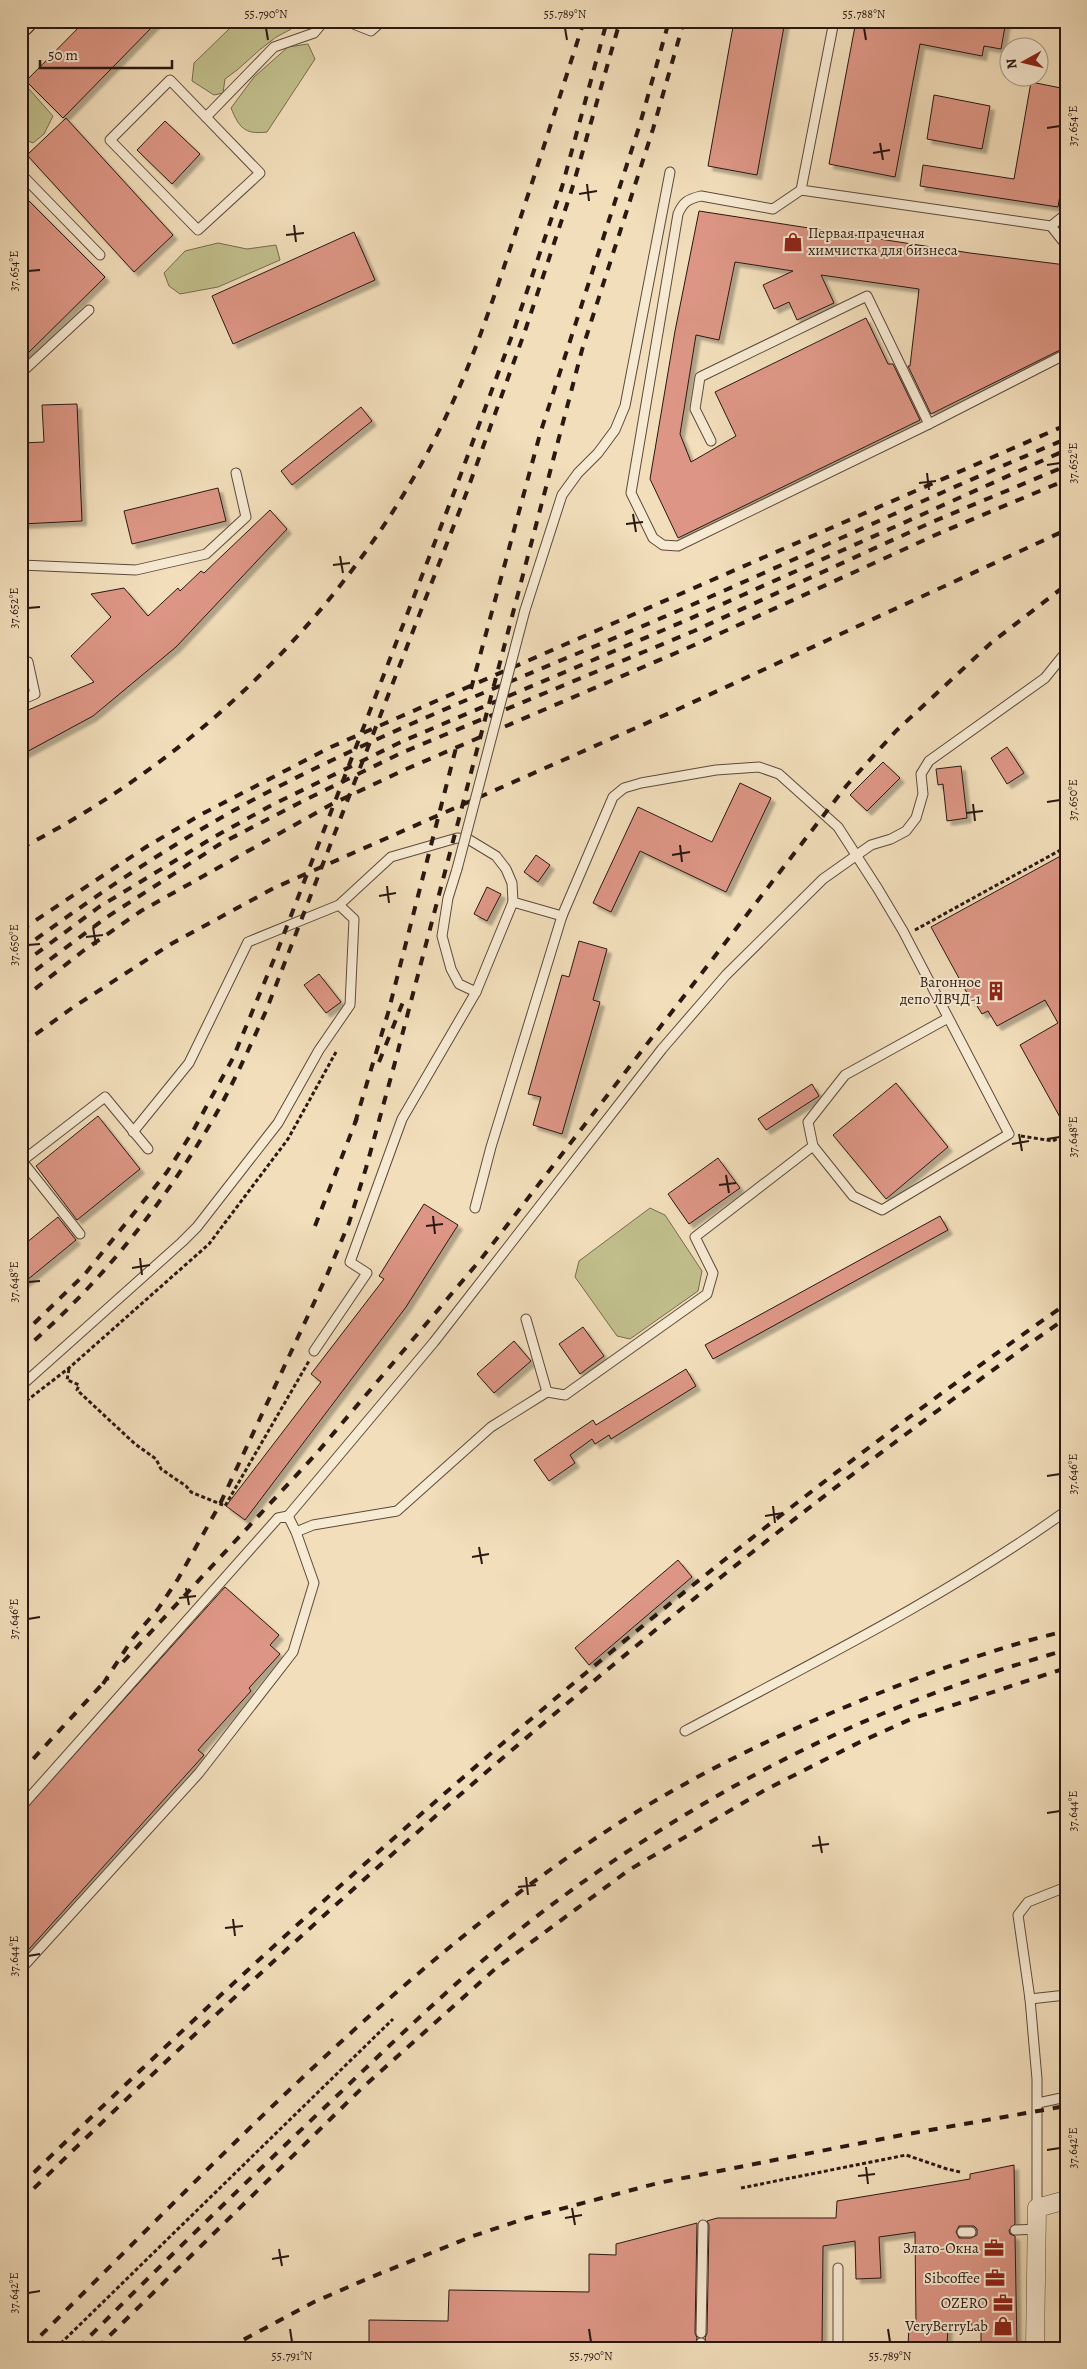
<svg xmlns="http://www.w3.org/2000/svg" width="1087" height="2369" font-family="Alegreya,serif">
	<defs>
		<filter id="shadow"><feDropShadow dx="4.5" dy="4.5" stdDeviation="1" flood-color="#0004"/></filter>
	</defs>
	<rect width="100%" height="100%" fill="#f2debb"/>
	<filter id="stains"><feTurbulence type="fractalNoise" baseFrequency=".004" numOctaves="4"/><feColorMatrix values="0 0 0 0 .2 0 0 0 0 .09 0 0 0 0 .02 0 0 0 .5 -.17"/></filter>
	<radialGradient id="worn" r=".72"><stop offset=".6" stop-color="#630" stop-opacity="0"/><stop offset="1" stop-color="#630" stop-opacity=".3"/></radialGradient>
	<g fill="#c1bf8c" stroke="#766c4f">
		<path d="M 232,21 L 300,21 C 293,31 280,33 271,41 C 255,52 242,68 225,79 L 223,93 L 214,95 L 192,81 L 194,63 L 229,29 Z"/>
		<path d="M 308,44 L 315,59 L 267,132 C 244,135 239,127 231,108 L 254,77 L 288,47 Z"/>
		<polygon points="21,88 29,89 53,116 44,134 33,143 21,138"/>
		<polygon points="218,243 247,249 276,245 280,260 218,287 180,294 169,286 164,273 185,251"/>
		<polygon points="650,1208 665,1215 702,1271 698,1291 630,1339 617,1336 575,1277 579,1261"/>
	</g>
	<g fill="#dd9685" stroke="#2a1812" fill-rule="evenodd" filter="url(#shadow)">
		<polygon points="85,21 158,21 63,118 26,81"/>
		<polygon points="734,21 785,21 757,175 708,166"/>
		<polygon points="856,21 1006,21 1001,49 984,46 982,56 920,44 895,177 829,164"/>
		<polygon points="1031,82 1066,89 1066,159 1058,207 920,186 923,165 1014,179"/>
		<polygon points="934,95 990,106 982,149 927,139"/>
		<polygon points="66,118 173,235 134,272 27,155"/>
		<polygon points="165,121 200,154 172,184 137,150"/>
		<polygon points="21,193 105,277 21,360"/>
		<polygon points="699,211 970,253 1066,265 1066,320 1062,349 931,414 908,366 910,366 919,289 821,275 834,303 797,320 789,302 774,309 763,285 793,271 735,262 719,340 696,335 680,434 691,462 736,436 715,392 866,318 888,364 893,364 920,420 678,538 650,479 675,331"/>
		<polygon points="354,232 375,280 233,344 212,296"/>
		<polygon points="77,404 82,521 21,524 21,443 44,442 42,405"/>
		<polygon points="361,407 372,421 292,485 281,471"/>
		<polygon points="218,488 226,521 132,544 124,511"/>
		<polygon points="270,510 287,529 176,647 93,716 21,755 21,713 94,682 71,656 111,617 91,594 124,588 148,616 178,588 180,591 201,571 204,573"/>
		<polygon points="1007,747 1024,773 1007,784 991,758"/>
		<polygon points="883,762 900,778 867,811 850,795"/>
		<polygon points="961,766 967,818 947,821 943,784 938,785 936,769"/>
		<polygon points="740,783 771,798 726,892 640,851 611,912 593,903 638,807 712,842"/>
		<polygon points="1066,853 1066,1128 1020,1045 1058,1023 1045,1000 997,1026 988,1011 982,1014 974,1001 972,1002 931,927"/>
		<polygon points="536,855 550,865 538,882 524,872"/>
		<polygon points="487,887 501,894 487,921 474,914"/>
		<polygon points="579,941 607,949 593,1000 600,1002 562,1134 533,1125 541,1097 528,1094 562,975 569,977"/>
		<polygon points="319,974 341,1002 326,1013 304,985"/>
		<polygon points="896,1083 948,1147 886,1199 833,1135"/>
		<polygon points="812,1084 819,1096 766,1130 758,1119"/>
		<polygon points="98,1116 140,1169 77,1220 36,1166"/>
		<polygon points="718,1158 740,1188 689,1224 668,1194"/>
		<polygon points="424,1204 458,1225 406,1307 245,1520 226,1506 321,1382 311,1374 384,1279 379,1276"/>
		<polygon points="940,1216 948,1230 713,1359 705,1345"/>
		<polygon points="58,1217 76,1240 21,1285 21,1247"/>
		<polygon points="583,1327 604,1356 580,1374 559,1344"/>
		<polygon points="514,1341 531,1361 494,1393 477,1374"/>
		<polygon points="686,1369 696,1386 611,1439 609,1435 595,1444 592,1439 570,1455 575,1463 549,1481 534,1460 593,1420 596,1425"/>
		<polygon points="678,1560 692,1577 589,1665 575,1648"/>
		<polygon points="225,1587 279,1635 270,1645 280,1654 249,1688 251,1691 198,1750 204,1755 21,1958 21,1814"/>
		<path d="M 1014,2165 L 1015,2224 L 1009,2230 L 1010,2234 L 1015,2236 L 1017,2348 L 981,2348 L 981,2324 L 948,2325 L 947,2348 L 908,2348 L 909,2323 L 916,2324 L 915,2232 L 879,2237 L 881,2278 L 856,2279 L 855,2241 L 823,2246 L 822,2348 L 707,2348 L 705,2338 L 707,2333 L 709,2225 L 707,2221 L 717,2218 L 836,2218 L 837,2201 L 970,2179 L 970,2174 ZM 959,2226 L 974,2226 L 977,2229 L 977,2235 L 971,2238 L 959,2238 L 956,2232 Z"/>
		<polygon points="697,2223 695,2333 697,2338 695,2348 369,2348 369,2320 448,2321 449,2290 589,2292 589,2254 616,2255 616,2244"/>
	</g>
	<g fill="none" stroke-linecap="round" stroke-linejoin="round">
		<defs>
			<g id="service">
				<polyline points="346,21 371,31 382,21"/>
				<polyline points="834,21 801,190 1051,226 1066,214"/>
				<polygon points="170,80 260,173 198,230 110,140"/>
				<polyline points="206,117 274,47 314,33 324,21"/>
				<polyline points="21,174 100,255"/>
				<path d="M 801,190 L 773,209 L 701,196 C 688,199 683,202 678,214 L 631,493 L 653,538 L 663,545 L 678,546 L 929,424 L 1066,354"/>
				<polyline points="1051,226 1066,245"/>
				<polyline points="21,373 89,310"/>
				<polyline points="711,441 695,409 700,377 867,296 929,424"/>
				<polyline points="21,565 136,570 206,554 246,517 236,473"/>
				<polyline points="525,610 562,495 578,473 598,453 615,430 625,406 670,172"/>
				<polyline points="21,662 28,662 35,694 21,700"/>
				<polyline points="457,869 448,898 442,936 451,969 459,984 476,992 513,902"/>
				<polyline points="133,1132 189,1063 248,942 339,905 391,857 457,838 468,839 496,856 506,869 512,883 513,902 562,916 613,797 624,788 641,783 716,770 759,767 779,774 838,827 878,889 903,931 1009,1134 882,1210 853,1196 813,1146 808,1122 845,1075 948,1018"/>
				<polyline points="475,1208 491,1147 562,916"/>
				<polyline points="80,1234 22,1161 105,1097 148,1149"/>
				<polyline points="526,1319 547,1392 565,1395 707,1294 713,1273 695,1237 813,1146"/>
				<polyline points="314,1351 367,1273 350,1262 402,1119 476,992"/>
				<polyline points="21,1386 182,1242 197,1227 278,1123 319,1050 350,1005 354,919 339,905"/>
				<polyline points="288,1516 434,1342 662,1049 726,975 823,879 871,845 891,839 906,831 916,818 923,794 921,774 929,761 1045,678 1066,652"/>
				<polyline points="296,1532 313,1525 397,1511 491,1427 547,1392"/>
				<path d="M 685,1731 C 814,1662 946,1597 1066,1511"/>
				<polyline points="21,1807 278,1518 288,1516 296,1532 314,1583 293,1652 199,1773 21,1969"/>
				<polyline points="1030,1999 1066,1995"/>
				<polyline points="1038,2103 1066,2097"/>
				<polyline points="1037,2208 1037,2079 1030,1999 1018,1915 1028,1902 1066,1887"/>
				<polyline points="1015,2230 1037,2229"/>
				<polyline points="962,2232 971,2232"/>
				<polyline points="701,2333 703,2225"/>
				<polyline points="701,2348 701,2343"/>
				<polyline points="838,2348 838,2268"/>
			</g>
			<polyline id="minor" points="1035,2348 1037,2208 1066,2200"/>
			<polyline id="secondary" points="21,24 24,21"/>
		</defs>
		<use href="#service" stroke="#5c4a3c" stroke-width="11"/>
		<use href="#minor" stroke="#5c4a3c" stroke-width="19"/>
		<use href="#secondary" stroke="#2a1812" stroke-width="27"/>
		<g stroke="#2a1812" stroke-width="3" stroke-dasharray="4 2.5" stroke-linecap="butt">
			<polyline points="915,930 1066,847"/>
			<polyline points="1021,1136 1053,1141 1066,1134"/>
			<polyline points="69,1369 67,1380 79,1385 77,1390 135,1444 156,1459 161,1469 186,1486 191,1492 225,1506 309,1361"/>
			<polyline points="21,1405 69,1368 209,1244 288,1139 336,1052"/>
			<polyline points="741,2188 906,2155 947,2169 960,2172"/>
			<polyline points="56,2348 393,2019"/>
		</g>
		<use href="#service" stroke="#f7ead3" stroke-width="9"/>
		<use href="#minor" stroke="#f7ead3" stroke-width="18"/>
		<use href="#secondary" stroke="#f7ead3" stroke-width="25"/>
		<g stroke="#2a1812" stroke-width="4" stroke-dasharray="9 9" stroke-linecap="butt">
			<polyline points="471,689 540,434 640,124 669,21"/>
			<path d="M 21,848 C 210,752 369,589 456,395 C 479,343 497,288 515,234 C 539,163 561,92 584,21"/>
			<polyline points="21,930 146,847 202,814 331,747 1066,425"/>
			<path d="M 21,950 C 100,892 180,838 268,792 C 401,723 542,670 680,610 C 809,554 936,493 1066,439"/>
			<polyline points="21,965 99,907 214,837 272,805 403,741 687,620 1066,450"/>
			<polyline points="21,981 107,917 220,844 301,802 401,753 694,631 932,522 1066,466"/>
			<polyline points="21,1000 83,951 141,911 332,804 404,770 699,643 942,532 1066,480"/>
			<polyline points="21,1045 72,1008 171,944 274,888 674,711 1066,530"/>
			<polyline points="379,1062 405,997"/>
			<polyline points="355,1123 388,1013 457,744"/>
			<polyline points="315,1226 357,1118"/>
			<polyline points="21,1336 85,1274 167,1172 193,1131 233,1058 277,952 455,490 514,330 562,187 607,21"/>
			<path d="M 21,1352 C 93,1291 154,1216 203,1136 C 228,1096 247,1053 266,1011 L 466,494 L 525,331 L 572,189 L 620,21"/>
			<polyline points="123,1662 316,1454 481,1259 847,785 896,731 991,643 1066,585"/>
			<polyline points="103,1684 133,1638 158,1609 178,1579 220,1504 327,1275 349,1223 366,1168 394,1066 582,350 653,129 684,21"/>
			<polyline points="21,1772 108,1678"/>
			<path d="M 21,2185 C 348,1867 692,1566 1066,1304"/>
			<path d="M 21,2201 C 347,1882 692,1581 1066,1318"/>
			<path d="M 28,2348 C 209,2170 390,1974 602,1834 C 688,1777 782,1732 877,1694 C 939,1669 1001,1646 1066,1631"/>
			<path d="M 78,2348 C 165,2261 253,2175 343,2090 C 414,2022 485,1953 565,1895 C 680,1811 808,1739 943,1690 C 983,1675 1024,1662 1066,1650"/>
			<polyline points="97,2348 361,2089 495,1969 629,1870 765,1790 860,1742 911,1719 1066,1668"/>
			<polyline points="228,2348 314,2302 369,2278 473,2236 527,2218 658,2183 902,2135 1066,2106"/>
		</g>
		<defs>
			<polyline id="service-bridge" points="457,869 525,610"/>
		</defs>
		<use href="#service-bridge" stroke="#5c4a3c" stroke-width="11" stroke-linecap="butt"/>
		<use href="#service-bridge" stroke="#f7ead3" stroke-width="9"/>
	</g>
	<path fill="none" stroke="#2a1812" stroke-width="2" d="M 266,28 L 268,40M 565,28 L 567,40M 864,28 L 866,40M 1047,128 L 1060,126M 880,143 L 883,160M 873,153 L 890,150M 587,184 L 589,201M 579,194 L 597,191M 294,225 L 296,242M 286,235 L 304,233M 28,271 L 40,270M 1047,465 L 1060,463M 927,473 L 929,490M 919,483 L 936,481M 633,514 L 636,532M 626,524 L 643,522M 340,556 L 343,573M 333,565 L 350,563M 28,608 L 40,607M 1047,802 L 1060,800M 973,804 L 975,821M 966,813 L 983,811M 680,845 L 682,862M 672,855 L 690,852M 387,886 L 389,903M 379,896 L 396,893M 93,927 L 96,945M 86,937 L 103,935M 28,945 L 40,944M 1019,1134 L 1022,1151M 1047,1139 L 1060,1137M 1012,1144 L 1029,1141M 726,1175 L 729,1193M 719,1185 L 736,1183M 433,1216 L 435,1234M 426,1226 L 443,1224M 140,1258 L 142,1275M 132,1268 L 150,1265M 28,1282 L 40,1281M 1047,1476 L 1060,1474M 773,1506 L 775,1523M 765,1516 L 783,1513M 479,1547 L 482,1564M 472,1557 L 489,1554M 186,1588 L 189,1605M 179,1598 L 196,1596M 28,1619 L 40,1617M 1047,1813 L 1060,1811M 819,1836 L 822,1853M 812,1846 L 829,1844M 526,1877 L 528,1895M 518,1887 L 536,1885M 233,1919 L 235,1936M 225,1928 L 243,1926M 28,1956 L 40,1954M 1047,2150 L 1060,2148M 866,2167 L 868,2184M 858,2176 L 875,2174M 572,2208 L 575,2225M 565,2218 L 582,2215M 279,2249 L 282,2266M 272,2259 L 289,2256M 28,2293 L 40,2291M 290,2329 L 292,2342M 589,2329 L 591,2342M 888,2329 L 890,2342"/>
	<defs>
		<symbol id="shop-bare" viewBox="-9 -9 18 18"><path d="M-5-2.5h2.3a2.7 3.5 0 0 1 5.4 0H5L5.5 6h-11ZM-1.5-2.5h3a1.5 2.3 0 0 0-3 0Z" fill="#8f2418" stroke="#f7ead3" stroke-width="2.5" paint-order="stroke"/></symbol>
		<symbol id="building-bare" viewBox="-9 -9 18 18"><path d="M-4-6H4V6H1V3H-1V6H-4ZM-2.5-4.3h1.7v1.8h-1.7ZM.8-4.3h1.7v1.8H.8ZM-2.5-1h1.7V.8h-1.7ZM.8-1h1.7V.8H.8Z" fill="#8f2418" stroke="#f7ead3" stroke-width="2.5" paint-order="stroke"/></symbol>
		<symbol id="office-bare" viewBox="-9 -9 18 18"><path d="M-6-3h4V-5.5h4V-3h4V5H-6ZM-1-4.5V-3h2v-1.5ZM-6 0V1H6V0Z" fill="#8f2418" stroke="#f7ead3" stroke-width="2.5" paint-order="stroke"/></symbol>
	</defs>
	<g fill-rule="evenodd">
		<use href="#shop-bare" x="779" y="228" width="28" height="28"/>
		<use href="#building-bare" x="982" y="977" width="28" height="28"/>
		<use href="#office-bare" x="980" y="2234" width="28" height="28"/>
		<use href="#office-bare" x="981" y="2264" width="28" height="28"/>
		<use href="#office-bare" x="989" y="2289" width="28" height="28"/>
		<use href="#shop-bare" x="989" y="2312" width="28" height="28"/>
	</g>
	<g text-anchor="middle" stroke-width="4" stroke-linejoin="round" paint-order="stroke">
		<g font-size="15" fill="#2a1812" stroke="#f7ead3" text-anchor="end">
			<text x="808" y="238" text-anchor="start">Первая прачечная<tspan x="808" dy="17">химчистка для бизнеса</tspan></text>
			<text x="981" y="987">Вагонное<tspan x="981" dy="17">депо ЛВЧД-1</tspan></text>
			<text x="979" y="2253">Злато-Окна</text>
			<text x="980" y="2283">Sibcoffee</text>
			<text x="988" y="2308">OZERO</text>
			<text x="988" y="2331">VeryBerryLab</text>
		</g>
	</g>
	<rect width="1087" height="2369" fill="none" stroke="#f2debb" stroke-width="55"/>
	<g transform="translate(1024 62) rotate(262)"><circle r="24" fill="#f7ead3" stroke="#a59686"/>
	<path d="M0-4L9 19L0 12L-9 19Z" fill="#8f2418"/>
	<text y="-8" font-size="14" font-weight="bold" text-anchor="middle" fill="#2a1812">N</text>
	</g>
	<path d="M40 60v8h132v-8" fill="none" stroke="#2a1812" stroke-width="2.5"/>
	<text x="48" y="60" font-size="15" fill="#2a1812" stroke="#f7ead3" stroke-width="4" paint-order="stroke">50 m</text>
	<rect x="28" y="28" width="1032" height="2314" fill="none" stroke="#2a1812" stroke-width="2"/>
	<g font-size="12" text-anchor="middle" fill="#2a1812">
		<text x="266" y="18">55.790°N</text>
		<text x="565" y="18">55.789°N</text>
		<text x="864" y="18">55.788°N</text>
		<text transform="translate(1073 126) rotate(-90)" y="4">37.654°E</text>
		<text transform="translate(14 271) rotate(-90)" y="4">37.654°E</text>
		<text transform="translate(1073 463) rotate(-90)" y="4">37.652°E</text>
		<text transform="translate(14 608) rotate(-90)" y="4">37.652°E</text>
		<text transform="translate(1073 800) rotate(-90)" y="4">37.650°E</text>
		<text transform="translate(14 945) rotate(-90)" y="4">37.650°E</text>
		<text transform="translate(1073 1137) rotate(-90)" y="4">37.648°E</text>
		<text transform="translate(14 1282) rotate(-90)" y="4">37.648°E</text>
		<text transform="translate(1073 1474) rotate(-90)" y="4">37.646°E</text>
		<text transform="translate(14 1619) rotate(-90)" y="4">37.646°E</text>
		<text transform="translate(1073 1811) rotate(-90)" y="4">37.644°E</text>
		<text transform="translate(14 1956) rotate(-90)" y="4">37.644°E</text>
		<text transform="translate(1073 2148) rotate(-90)" y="4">37.642°E</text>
		<text transform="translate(14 2293) rotate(-90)" y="4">37.642°E</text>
		<text x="292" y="2360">55.791°N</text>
		<text x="591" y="2360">55.790°N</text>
		<text x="890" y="2360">55.789°N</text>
	</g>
	<rect width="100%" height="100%" filter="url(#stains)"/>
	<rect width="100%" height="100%" fill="url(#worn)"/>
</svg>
